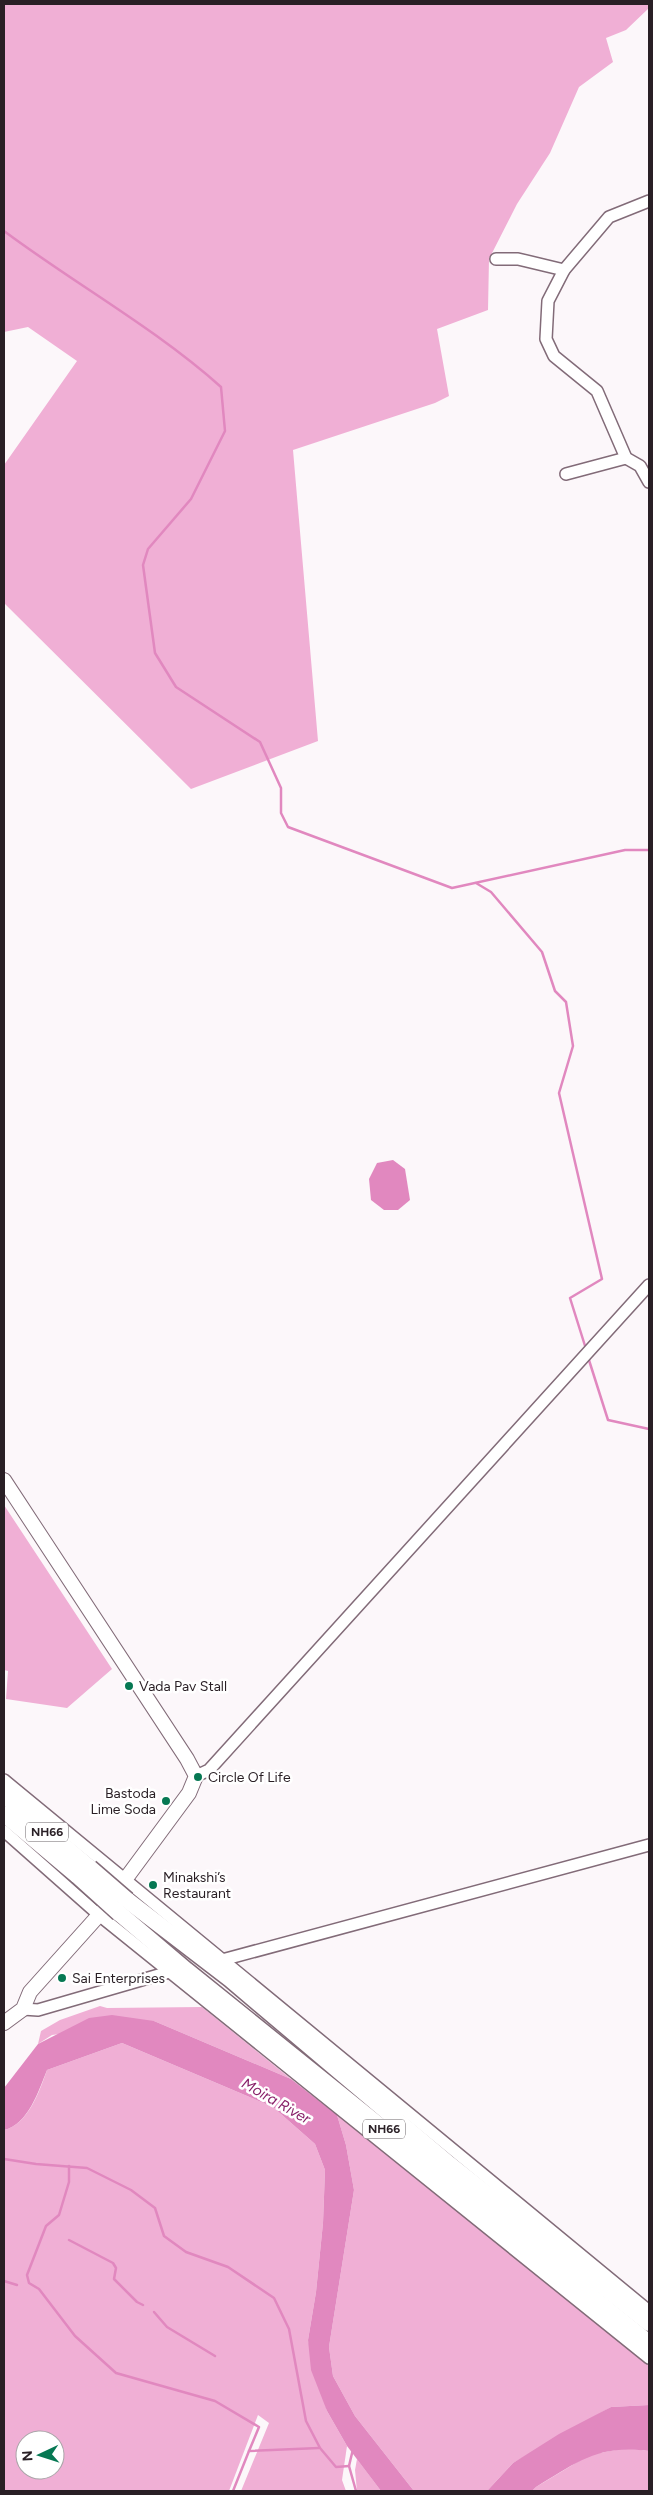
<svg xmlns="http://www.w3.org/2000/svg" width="653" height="2495" font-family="Figtree,sans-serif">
	<rect width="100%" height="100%" fill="#fcf7fa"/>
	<g fill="#f0afd5" fill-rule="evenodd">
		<polygon points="4,4 649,4 649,8 626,30 606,38 613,62 579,87 550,153 517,204 489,259 488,310 437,329 449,396 435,403 293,450 318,741 191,789 4,603 4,465 77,361 28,327 4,332"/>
		<polygon points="4,1505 112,1669 67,1708 6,1699 8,1671 4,1670"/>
		<polygon points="100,2006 107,2008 202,2007 291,2079 154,2021 52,2035 38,2044 41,2031 60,2020"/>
		<path d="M 122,2043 L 273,2107 L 315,2144 L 325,2170 L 323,2223 L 316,2292 L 308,2340 L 327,2411 L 347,2446 L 342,2480 L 346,2491 L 241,2491 L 269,2423 L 258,2415 L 229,2491 L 4,2491 L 4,2130 C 28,2125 40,2090 47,2070 ZM 25,2440 L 55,2440 L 55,2470 L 25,2470 Z"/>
		<polygon points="337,2115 649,2366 649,2405 611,2407 513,2463 487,2491 414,2491 355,2416 333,2376 329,2347 354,2190 346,2145"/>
		<polygon points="626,2448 649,2451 649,2491 532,2491 536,2487 589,2455"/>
		<polygon points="357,2459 381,2491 357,2491 355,2470"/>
	</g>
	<g fill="#e188bf">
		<polygon points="393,1160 405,1169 410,1200 398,1210 384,1210 371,1200 369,1179 377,1163"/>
		<path d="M 112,2015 L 154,2021 L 291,2079 L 337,2115 L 346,2145 L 354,2190 L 329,2347 L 333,2376 L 355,2416 L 414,2491 L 381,2491 L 347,2446 L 327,2411 L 311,2370 L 308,2340 L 316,2292 L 323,2223 L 325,2170 L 315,2144 L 273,2107 L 122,2043 L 47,2070 C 39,2090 28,2125 4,2130 L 4,2088 L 38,2044 L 89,2018 Z"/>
		<path d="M 649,2405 L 649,2451 C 599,2444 577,2462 536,2487 L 532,2491 L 487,2491 L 513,2463 L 559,2434 L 611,2407 Z"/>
	</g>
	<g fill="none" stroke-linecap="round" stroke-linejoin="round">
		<g stroke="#e188bf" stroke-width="2.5">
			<path d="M 4,231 C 75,284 155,328 221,387 L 225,431 L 191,499 L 148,549 L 143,565 L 155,653 L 176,687 L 260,742 L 281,788 L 281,813 L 288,827 L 452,888 L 625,850 L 649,850"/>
			<polyline points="476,883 491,892 542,952 555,991 566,1002 573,1046 559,1093 602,1279 570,1298 586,1349"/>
			<polyline points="588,1357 608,1420 649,1429"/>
			<polyline points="4,2159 36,2164 87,2168 131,2190 155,2208 164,2236 186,2252 228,2267 274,2298 289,2329 306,2421 320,2448 336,2467 349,2466"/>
			<polyline points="69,2166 69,2182 59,2215 46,2226 27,2275 29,2283 39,2289 75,2336 116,2373 215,2401 259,2427 249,2451"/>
			<polyline points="69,2240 113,2263 116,2268 114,2279 137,2302 143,2305"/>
			<polyline points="4,2281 17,2285"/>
			<polyline points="154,2312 167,2327 215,2356"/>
			<polyline points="353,2449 349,2466 356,2491"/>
			<polyline points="233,2491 249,2451 319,2448"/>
		</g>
		<defs>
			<g id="minor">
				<polyline points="649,201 609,217 564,270 548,301 546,339 554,356 597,391 626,458 640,466 649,482"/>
				<polyline points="496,259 518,259 564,270"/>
				<polyline points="566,474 626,458"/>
				<polyline points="196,1776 209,1770 649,1285"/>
				<polyline points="4,1780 649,2311"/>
				<polyline points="4,1831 99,1915 649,2358"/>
				<polyline points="222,1960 649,1845"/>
				<polyline points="23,2009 38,2010 169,1972"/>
			</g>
			<polyline id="major" points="4,1480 187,1759 196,1776 189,1793 99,1915 30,1992 23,2009 4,2023"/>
			<g id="highway">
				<polyline points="4,1795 90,1868"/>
				<polyline points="4,1814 78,1876"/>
				<polyline points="127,1900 230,1979 449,2164 649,2323"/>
				<polyline points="119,1913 186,1970 649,2343"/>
			</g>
		</defs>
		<use href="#minor" stroke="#826b78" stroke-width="14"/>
		<use href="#major" stroke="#826b78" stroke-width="16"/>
		<use href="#highway" stroke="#826b78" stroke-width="19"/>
		<use href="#minor" stroke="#fff" stroke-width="11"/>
		<use href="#major" stroke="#fff" stroke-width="14"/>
		<use href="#highway" stroke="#fff" stroke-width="16"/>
		<defs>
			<g id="highway-bridge">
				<polyline points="90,1868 127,1900"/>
				<polyline points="78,1876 119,1913"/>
			</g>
		</defs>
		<use href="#highway-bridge" stroke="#826b78" stroke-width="19" stroke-linecap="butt"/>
		<use href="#highway-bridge" stroke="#fff" stroke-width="16"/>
	</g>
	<g fill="#067853" stroke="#fff" stroke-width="2">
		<circle cx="129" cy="1686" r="5"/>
		<circle cx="198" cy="1777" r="5"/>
		<circle cx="166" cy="1801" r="5"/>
		<circle cx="153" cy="1885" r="5"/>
		<circle cx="62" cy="1978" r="5"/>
	</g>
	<g text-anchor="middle" stroke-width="5" stroke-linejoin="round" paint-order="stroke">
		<g fill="#fff" stroke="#696266" stroke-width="1">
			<rect x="26" y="1822.5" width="42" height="19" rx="4"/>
			<rect x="363" y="2119.5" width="42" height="19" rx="4"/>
		</g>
		<g font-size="12" font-weight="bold" fill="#291f25">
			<text x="47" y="1836">NH66</text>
			<text x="384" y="2133">NH66</text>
		</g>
		<g font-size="14" fill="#291f25" stroke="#fff" text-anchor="start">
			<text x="139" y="1691">Vada Pav Stall</text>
			<text x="208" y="1782">Circle Of Life</text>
			<text x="156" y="1798" text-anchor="end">Bastoda<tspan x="156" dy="16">Lime Soda</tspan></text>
			<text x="163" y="1882">Minakshi’s<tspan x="163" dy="16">Restaurant</tspan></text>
			<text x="72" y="1983">Sai Enterprises</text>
		</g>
		<g font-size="15" font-style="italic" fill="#882169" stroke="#fff">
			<text transform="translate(276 2101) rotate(30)" y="5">Moira River</text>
		</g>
	</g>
	<rect width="653" height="2495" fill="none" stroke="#291f25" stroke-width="10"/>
	<g transform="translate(40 2455) rotate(266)"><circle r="24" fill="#ffffff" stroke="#a9a5a8"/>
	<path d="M0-4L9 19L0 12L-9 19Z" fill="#067853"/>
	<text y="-8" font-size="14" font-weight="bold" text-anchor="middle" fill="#291f25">N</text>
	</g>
</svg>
